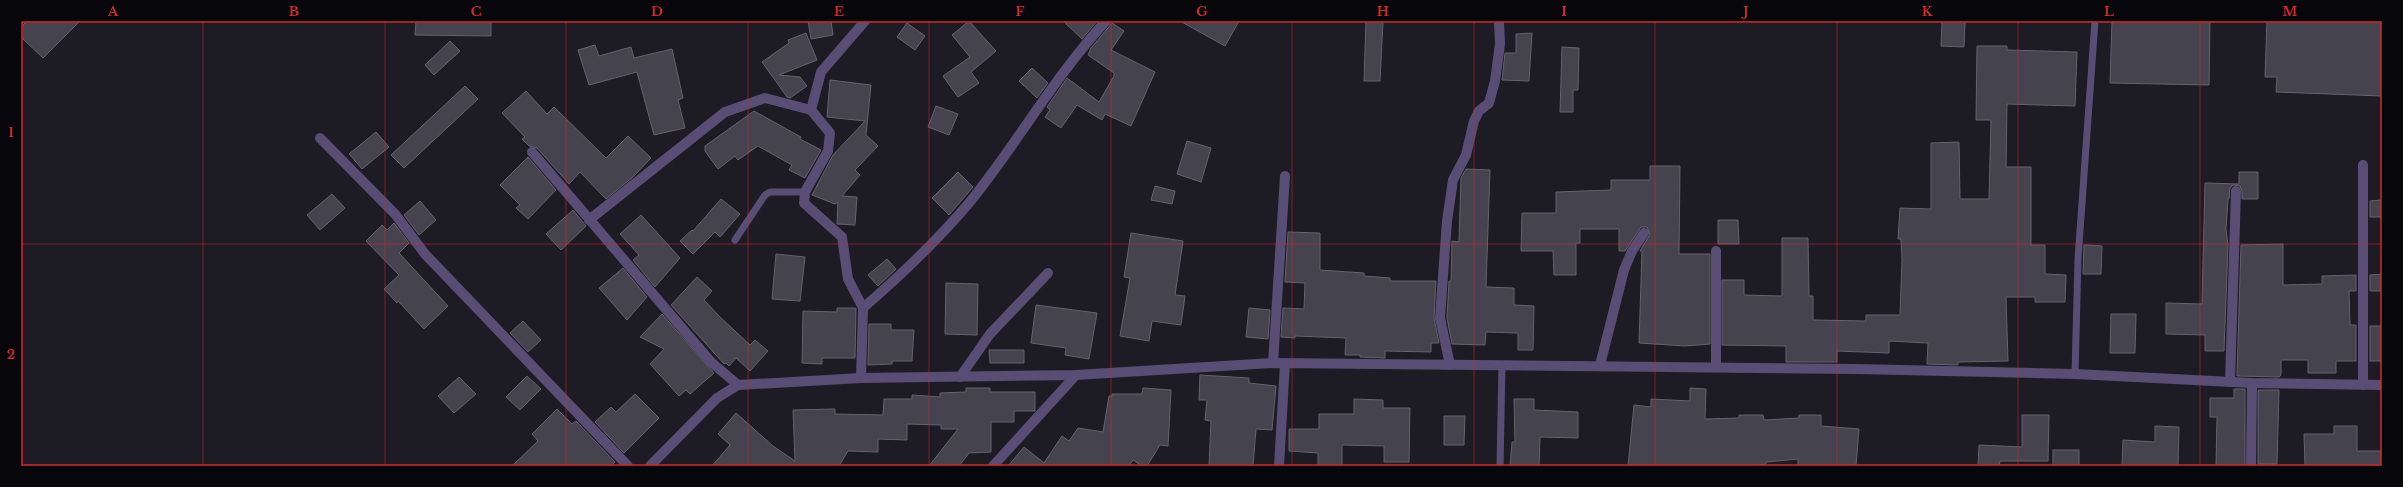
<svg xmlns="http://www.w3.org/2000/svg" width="2403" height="487" font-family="'Libre Baskerville',serif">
	<rect width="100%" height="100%" fill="#1d1b24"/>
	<g fill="#45434e" stroke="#65626e">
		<polygon points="27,21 80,21 43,58 21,37 21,27"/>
		<polygon points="416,21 491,21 491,36 415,35"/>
		<polygon points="808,21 831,21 833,35 811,39"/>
		<polygon points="969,21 996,51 971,72 979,83 958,97 943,76 970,57 952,35"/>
		<polygon points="1063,21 1097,21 1082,39"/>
		<polygon points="1180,21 1239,21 1225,46"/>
		<polygon points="1366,21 1383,21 1380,81 1364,81"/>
		<polygon points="1942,21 1965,21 1964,47 1941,46"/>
		<polygon points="2112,21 2210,21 2209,85 2110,83"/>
		<polygon points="2267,21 2382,21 2382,96 2276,92 2277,77 2265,77"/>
		<polygon points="907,23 925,36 915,50 897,37"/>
		<polygon points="1112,23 1124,31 1111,50 1155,72 1131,126 1105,114 1102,120 1077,105 1061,128 1045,117 1050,110 1047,107 1067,78 1099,102 1114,76 1114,73 1088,55 1091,48"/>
		<polygon points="806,33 817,60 779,75 800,77 807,86 790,98 787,97 762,62 789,43 788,40"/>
		<polygon points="1532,33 1529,81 1502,80 1505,53 1516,53 1516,34"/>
		<polygon points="450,41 460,51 434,75 425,65"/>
		<polygon points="595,45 599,56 631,47 634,58 672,49 683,98 678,100 685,128 654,135 637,72 589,85 578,50"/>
		<polygon points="1977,46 2007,46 2007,50 2077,52 2075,106 2007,104 2006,167 2031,167 2031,245 2045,245 2045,274 2066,275 2065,302 2035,302 2035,297 2006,297 2008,361 1958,362 1958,365 1927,364 1928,343 1889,341 1889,353 1837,351 1837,362 1786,362 1786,346 1722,345 1722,280 1744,280 1744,295 1782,296 1782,238 1808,238 1809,296 1813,296 1813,320 1866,321 1866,315 1900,315 1902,260 1901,239 1898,239 1900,208 1931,209 1931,143 1959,142 1960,199 1989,199 1991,120 1976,120"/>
		<polygon points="1562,47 1579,48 1578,90 1573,90 1573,112 1560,112"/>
		<polygon points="1032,68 1048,83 1037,98 1019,81"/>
		<polygon points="830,80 871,85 866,135 878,146 855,170 860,175 842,196 857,197 855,225 837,224 838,202 835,204 812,195 833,155 865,121 827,117"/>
		<polygon points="465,86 478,99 404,168 391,155"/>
		<polygon points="526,91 547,114 554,107 606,158 628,136 651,158 633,177 606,199 580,172 569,184 537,148 529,146 522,139 525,137 502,113"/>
		<polygon points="936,106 958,114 949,135 928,127"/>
		<polygon points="754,111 801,137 800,139 821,150 805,178 789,170 792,165 758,146 738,160 735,156 718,169 705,151 705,146"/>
		<polygon points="376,132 389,147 362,169 349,154"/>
		<polygon points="1187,141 1211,148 1201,182 1177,174"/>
		<polygon points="528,157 556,190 528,219 516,208 520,205 500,185"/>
		<polygon points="1650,166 1680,166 1679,254 1710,254 1710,344 1685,346 1639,343 1642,251 1640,251 1650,234 1647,227 1641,227 1625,251 1619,251 1619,229 1580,229 1580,243 1576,243 1576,275 1554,275 1553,251 1521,251 1522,213 1556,213 1556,192 1611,190 1611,180 1650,180"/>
		<polygon points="1466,169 1490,170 1486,287 1514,288 1514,305 1534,306 1533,350 1518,350 1518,333 1486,332 1485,345 1452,344 1447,318 1449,281 1451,281 1452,241 1459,242 1461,178"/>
		<polygon points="958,172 973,187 949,215 932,198"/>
		<polygon points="2239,172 2258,172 2258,199 2242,199 2242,191 2240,186 2233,185 2230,188 2229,199 2228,199 2226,229 2228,245 2224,351 2205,351 2205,335 2166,334 2166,303 2202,304 2205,183 2239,184"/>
		<polygon points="1155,186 1175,191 1172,204 1151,200"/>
		<polygon points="332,194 345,208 320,230 307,215"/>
		<polygon points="721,199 740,214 720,237 715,232 693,254 680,241 692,230 693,231"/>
		<polygon points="2382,200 2382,217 2370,217 2370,201"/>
		<polygon points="420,201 436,220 419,235 404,215"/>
		<polygon points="573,210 586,226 561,250 546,234"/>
		<polygon points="641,215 680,258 655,287 633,260 639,255 620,234"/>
		<polygon points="1718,220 1738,220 1739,244 1718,244"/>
		<polygon points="394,223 409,243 399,253 448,306 424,329 398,301 397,303 384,289 399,275 366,241 382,225 387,230"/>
		<polygon points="1288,232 1320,233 1320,270 1364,273 1364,276 1390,278 1390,281 1436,281 1434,318 1439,343 1431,343 1431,352 1385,351 1385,358 1360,357 1360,355 1345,355 1346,338 1295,336 1295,338 1281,337 1283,308 1304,309 1305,283 1285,282"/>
		<polygon points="1131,233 1183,241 1175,295 1185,296 1181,325 1152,321 1149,341 1120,336 1130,278 1124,277"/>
		<polygon points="2283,244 2283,285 2322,284 2322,276 2356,275 2356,291 2349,291 2350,325 2356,325 2356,361 2336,361 2336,373 2308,373 2308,360 2281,360 2281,375 2279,377 2237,376 2241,245"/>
		<polygon points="2084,245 2102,246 2101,274 2083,274"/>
		<polygon points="776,254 805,257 800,301 772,299"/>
		<polygon points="887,259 896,269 878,286 868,275"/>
		<polygon points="623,268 647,297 627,320 599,288"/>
		<polygon points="2382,274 2382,291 2370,291 2370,275"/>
		<polygon points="697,277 712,291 704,300 720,317 750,345 755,340 768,351 750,371 736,358 729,366 726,363 724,364 671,305"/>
		<polygon points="946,283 978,284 977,335 945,334"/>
		<polygon points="1036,305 1097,313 1089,359 1065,355 1066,348 1031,343"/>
		<polygon points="837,308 856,308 855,358 822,358 822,364 802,363 803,311 837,312"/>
		<polygon points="1249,308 1270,310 1268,339 1246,337"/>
		<polygon points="662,314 714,373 690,394 686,390 679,396 650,364 664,349 640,337"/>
		<polygon points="2111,314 2136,314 2135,353 2110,353"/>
		<polygon points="523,321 541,340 528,352 510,333"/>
		<polygon points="869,324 891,324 891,330 914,330 912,361 892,361 892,364 868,365"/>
		<rect x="2370" y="326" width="12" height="35"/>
		<polygon points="989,350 1024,350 1024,363 990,363"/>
		<polygon points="1200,375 1249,378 1249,383 1276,386 1272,430 1256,429 1253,466 1209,466 1211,421 1205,420 1207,400 1199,400"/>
		<polygon points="527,376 541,389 520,410 506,397"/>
		<polygon points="459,377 476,394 454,413 438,396"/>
		<polygon points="966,388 990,388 990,392 1035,392 1035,411 1014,411 1014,422 991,422 991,452 969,453 959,466 929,466 958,429 941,429 941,425 907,424 907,440 878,439 878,452 848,451 839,466 712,466 730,445 718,434 736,413 773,446 795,461 793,410 835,409 835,414 883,415 884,399 912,399 912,395 940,397 940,393 966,392"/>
		<polygon points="1143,388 1171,390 1168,446 1160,445 1147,466 1142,466 1133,460 1129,466 1008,466 1024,447 1044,463 1062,436 1069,441 1078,428 1103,432 1109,396 1112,396 1112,394 1142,394"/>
		<polygon points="1690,388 1706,389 1705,419 1739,418 1739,415 1763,415 1764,420 1799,418 1799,415 1821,415 1821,426 1859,429 1856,466 1798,466 1798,459 1766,462 1766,464 1752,466 1628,466 1634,405 1651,407 1651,399 1690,401"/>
		<polygon points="2234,389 2245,389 2245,464 2243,466 2216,466 2217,417 2210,417 2210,398 2234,398"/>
		<polygon points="2258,390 2279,390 2277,464 2258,464"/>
		<polygon points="635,394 659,418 624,453 595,422 611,407 616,412"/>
		<polygon points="1354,399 1383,400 1383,408 1410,408 1409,462 1384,462 1384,446 1342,445 1342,466 1318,466 1318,453 1289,451 1289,429 1319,429 1319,414 1354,414"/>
		<polygon points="1514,399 1534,399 1534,410 1578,412 1578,438 1540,437 1539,466 1510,466 1512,442 1515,442"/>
		<polygon points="557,409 572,424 576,421 615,462 611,466 512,466 538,441 532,434"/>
		<polygon points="2022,415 2049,415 2048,461 2000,461 1999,466 1978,466 1979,445 2022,447"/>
		<polygon points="1444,416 1465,416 1464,445 1444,445"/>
		<polygon points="2155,426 2179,427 2178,466 2122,466 2123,440 2155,442"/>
		<polygon points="2334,426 2357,426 2357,451 2382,451 2382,466 2305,466 2304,434 2334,434"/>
		<rect x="2053" y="450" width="26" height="16"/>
	</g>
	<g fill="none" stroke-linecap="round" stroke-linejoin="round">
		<g stroke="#584d74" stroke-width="7">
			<polyline points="735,240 765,195 770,192 805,192"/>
			<polyline points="2075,374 2078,259 2095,21"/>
			<polyline points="1500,466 1502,365"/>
		</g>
		<g stroke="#584d74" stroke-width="10">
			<polyline points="811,110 821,72 865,21"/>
			<polyline points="320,138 395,214 425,254 628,466"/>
			<polyline points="532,152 711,362 738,385"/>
			<polyline points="589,220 725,112 765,98 811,110 830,133 828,151 805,192 804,203 842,237 848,279 863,308 861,378"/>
			<polyline points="1716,251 1716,367"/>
			<path d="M 863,308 C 901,275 937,241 969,203 C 1017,144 1054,77 1106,21"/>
			<polyline points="1273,363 1285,176"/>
			<polyline points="1450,365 1440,318 1447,221 1453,180 1466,155 1474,121 1479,111 1489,103 1495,81 1500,44 1499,21"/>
			<polyline points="1600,365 1624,270 1632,251 1644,233"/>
			<polyline points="960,377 990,334 1048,273"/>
			<polyline points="2230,382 2236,191"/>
			<polyline points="2363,385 2363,165"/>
			<polyline points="650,466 717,398 738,385 861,378 1076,375 1273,363 1857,369 2075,374 2252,383 2382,385"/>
			<polyline points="993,466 1076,375"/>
			<polyline points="1279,466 1285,363"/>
			<polyline points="2251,466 2252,383"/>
		</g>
	</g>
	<path fill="none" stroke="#d62828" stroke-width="1" stroke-opacity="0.55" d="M 203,21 L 203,466M 385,21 L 385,466M 566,21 L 566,466M 748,21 L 748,466M 929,21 L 929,466M 1111,21 L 1111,466M 1292,21 L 1292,466M 1474,21 L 1474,466M 1655,21 L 1655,466M 1837,21 L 1837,466M 2018,21 L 2018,466M 2200,21 L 2200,466M 21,244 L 2382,244"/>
	<rect width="2403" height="487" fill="none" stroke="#07060a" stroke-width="44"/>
	<rect x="22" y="22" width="2359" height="443" fill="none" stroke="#d62828" stroke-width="1.5"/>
	<g font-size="13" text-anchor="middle" font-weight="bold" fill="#d62828">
		<text x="113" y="16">A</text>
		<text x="294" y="16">B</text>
		<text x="476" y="16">C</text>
		<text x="657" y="16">D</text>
		<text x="839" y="16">E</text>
		<text x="1020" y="16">F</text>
		<text x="1202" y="16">G</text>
		<text x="1383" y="16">H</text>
		<text x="1564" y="16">I</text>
		<text x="1746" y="16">J</text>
		<text x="1927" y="16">K</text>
		<text x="2109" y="16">L</text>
		<text x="2290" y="16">M</text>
		<text x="11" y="137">1</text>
		<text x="11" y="359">2</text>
	</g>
</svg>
